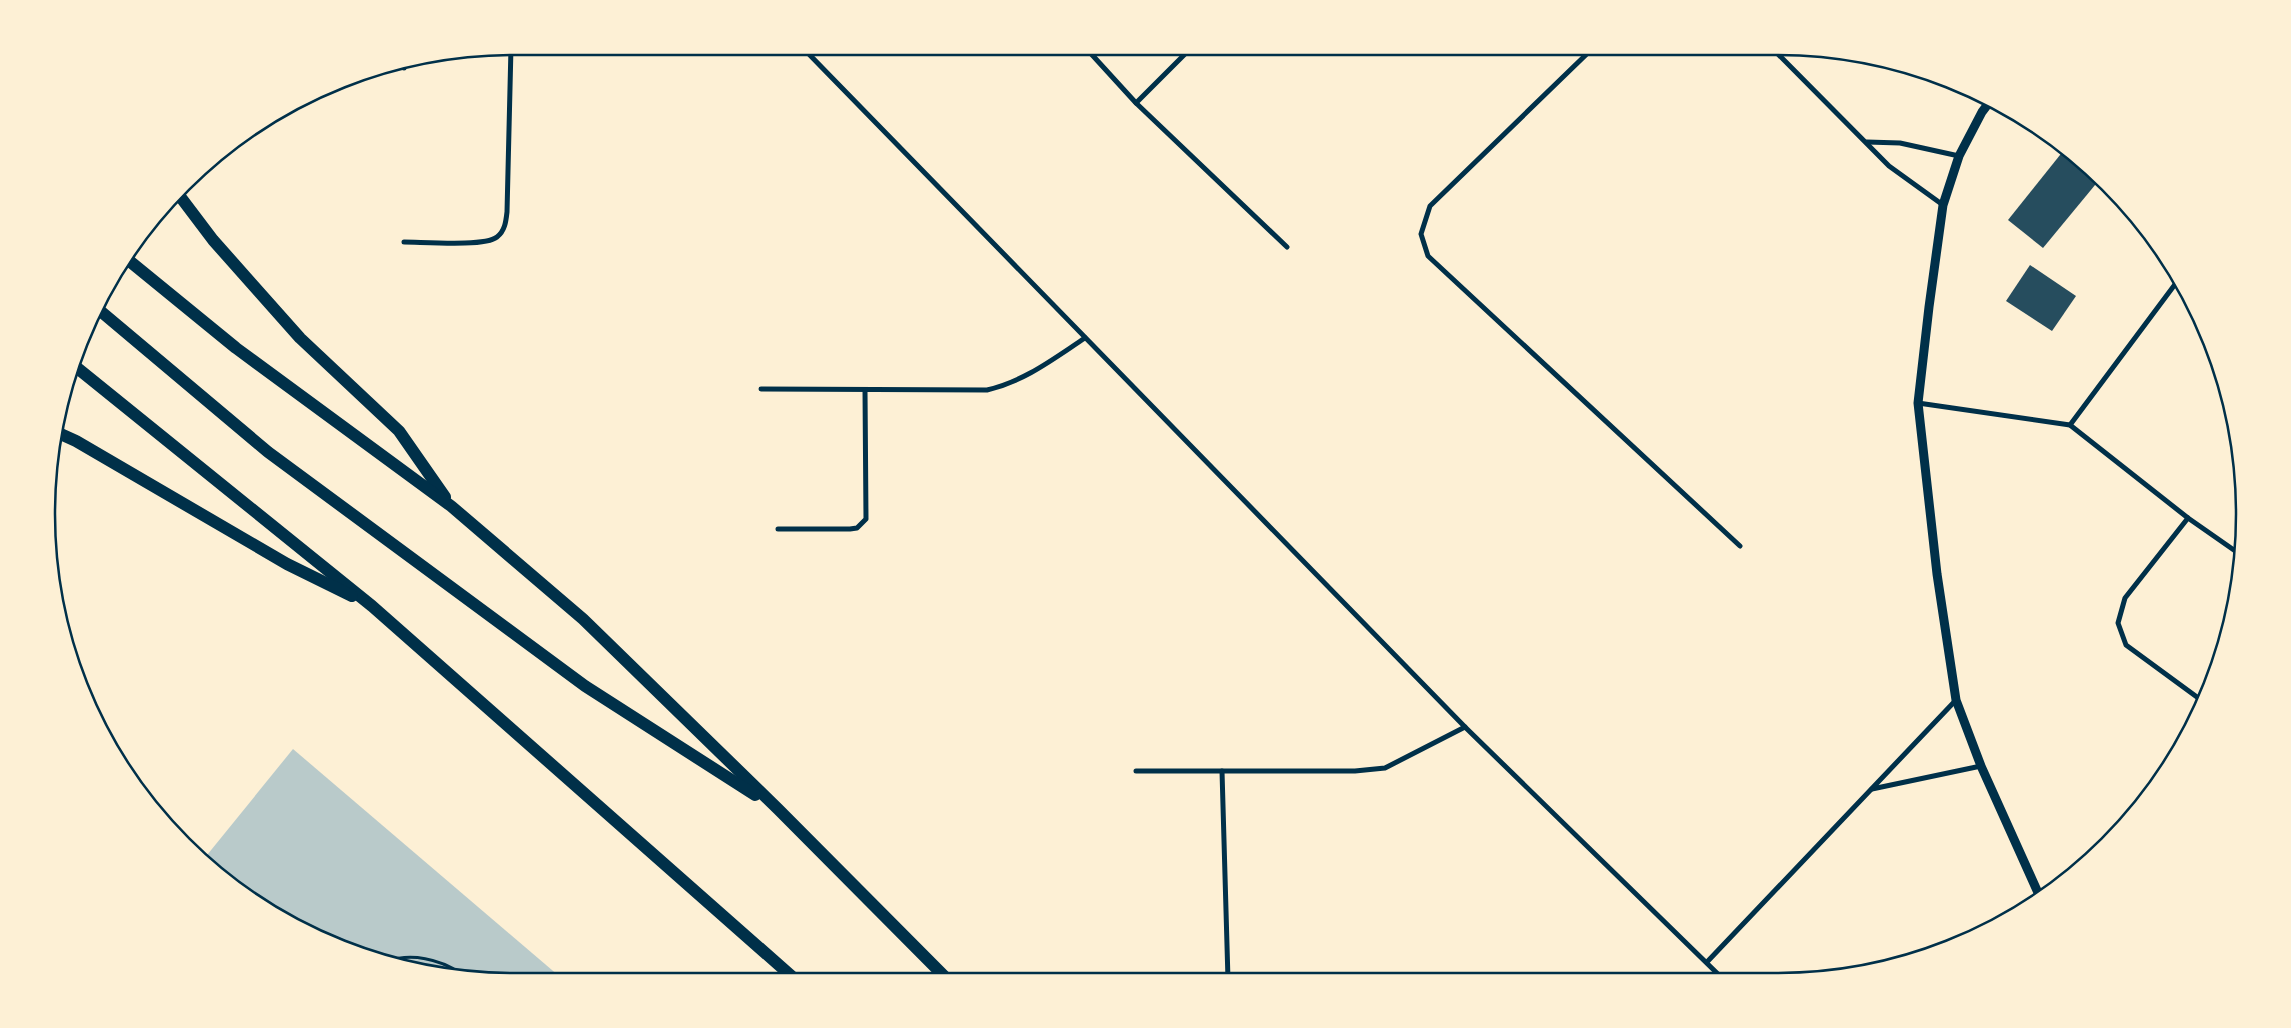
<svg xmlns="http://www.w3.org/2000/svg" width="2291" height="1028" font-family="Georgia,serif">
	<rect width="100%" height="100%" fill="#fdf0d5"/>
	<polygon fill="#b9caca" points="293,749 566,982 514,982 363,957 229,885 203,860"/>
	<g fill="#264d5e">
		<polygon points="2064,150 2100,179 2043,248 2008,220"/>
		<polygon points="2030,265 2076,296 2052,331 2006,301"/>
	</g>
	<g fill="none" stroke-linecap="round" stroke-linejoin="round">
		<path stroke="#003049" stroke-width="3" d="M 388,961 C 411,953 440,959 460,973"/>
		<g stroke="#003049" stroke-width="5">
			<polyline points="801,46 1465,727 1722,978"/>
			<polyline points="1084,46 1136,103 1287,247"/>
			<polyline points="1595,46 1430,206 1421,234 1428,256 1740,546"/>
			<polyline points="1770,46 1889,166 1943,205"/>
			<polyline points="404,64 404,68"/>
			<polyline points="1136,103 1193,46"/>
			<polyline points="1867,142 1900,143 1959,156"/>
			<path d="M 404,242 C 423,242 485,247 497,237 C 505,231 506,221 507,212 L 511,47"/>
			<path d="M 761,389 L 987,390 C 1025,381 1053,359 1085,338"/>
			<polyline points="1918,403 2070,425 2188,518 2241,555"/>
			<polyline points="2070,425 2179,279"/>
			<polyline points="2188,518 2125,598 2118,623 2126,645 2201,700"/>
			<polyline points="778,529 850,529 857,528 866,519 865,390"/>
			<polyline points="1136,771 1355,771 1385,768 1465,727"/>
			<polyline points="1222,771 1228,980"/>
			<polyline points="1872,789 1981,766"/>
			<polyline points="1707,962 1956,700"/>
		</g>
		<polyline stroke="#003049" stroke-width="9" points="1991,100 1982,112 1959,156 1943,205 1929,307 1918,403 1937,574 1956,700 1981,766 2040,897"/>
		<g stroke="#003049" stroke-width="12">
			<polyline points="179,195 213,240 300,338 399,431 445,497"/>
			<polyline points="127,259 236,348 451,506 583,619 778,809 948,980"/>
			<polyline points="98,309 268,452 585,686 755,795"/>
			<polyline points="76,367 372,606 797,981"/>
			<polyline points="54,431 76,441 287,564 352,596"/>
		</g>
	</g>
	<path d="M0 0H2291V1028H0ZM514 55H1777A459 459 0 0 1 2236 514V514A459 459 0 0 1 1777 973H514A459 459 0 0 1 55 514V514A459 459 0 0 1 514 55Z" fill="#fdf0d5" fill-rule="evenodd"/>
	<path fill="none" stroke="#003049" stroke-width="2.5" d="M514 55H1777A459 459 0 0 1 2236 514V514A459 459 0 0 1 1777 973H514A459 459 0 0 1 55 514V514A459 459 0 0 1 514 55Z"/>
</svg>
